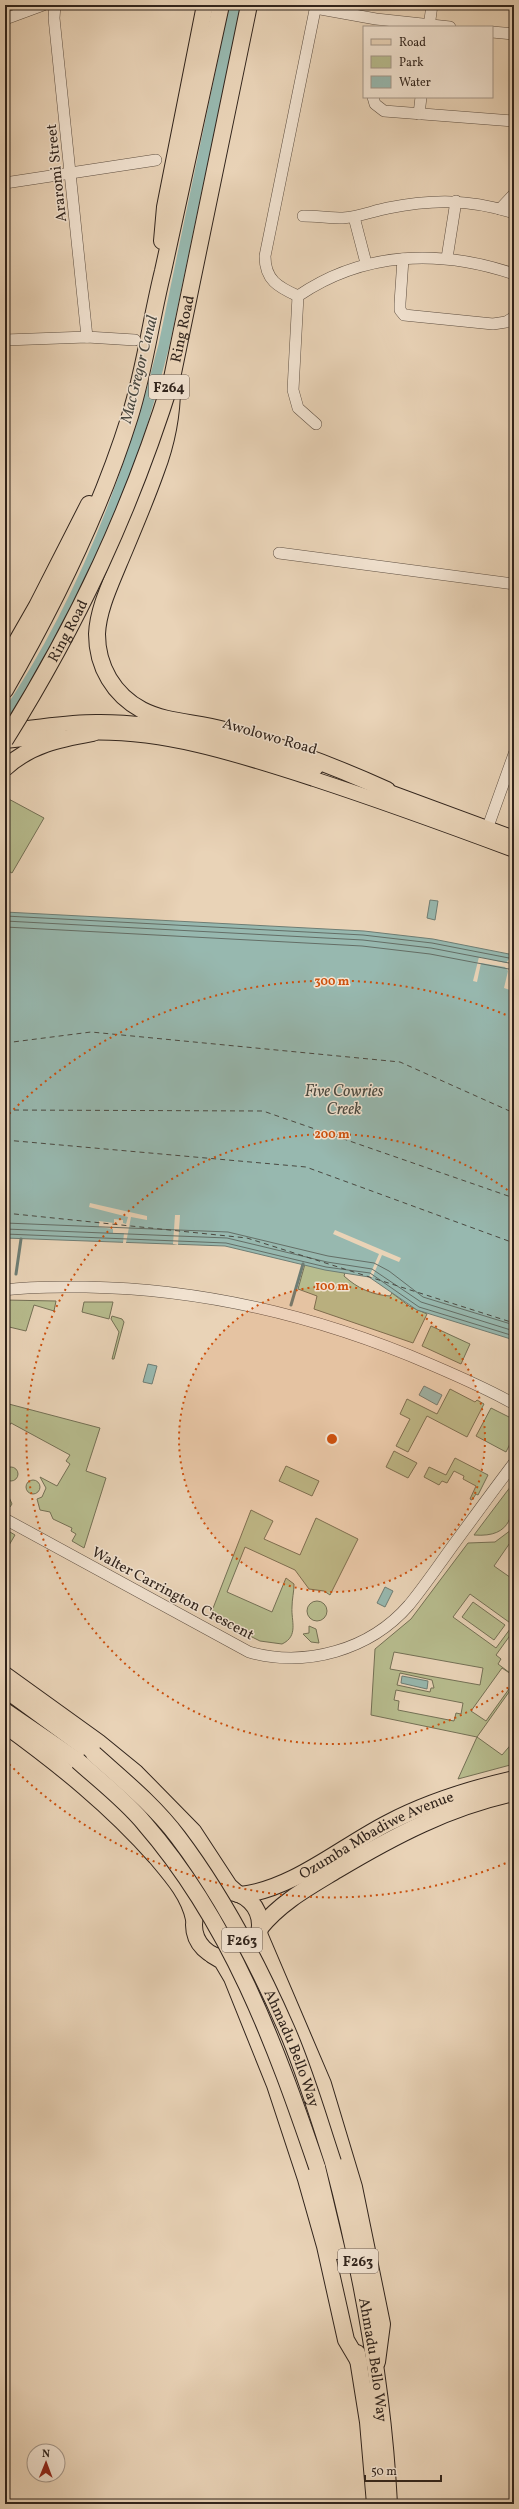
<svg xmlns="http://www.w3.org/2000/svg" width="519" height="2509" font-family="Vollkorn,serif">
	<rect width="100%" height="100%" fill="#e9d3b7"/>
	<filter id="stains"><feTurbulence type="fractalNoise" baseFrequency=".005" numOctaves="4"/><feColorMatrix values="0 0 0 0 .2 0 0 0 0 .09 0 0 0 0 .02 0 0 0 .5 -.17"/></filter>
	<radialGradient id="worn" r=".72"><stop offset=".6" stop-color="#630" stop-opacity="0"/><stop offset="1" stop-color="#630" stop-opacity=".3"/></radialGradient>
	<g fill="#b7bc8e" stroke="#747055" fill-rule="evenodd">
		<polygon points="5,797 44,818 12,873 5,869"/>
		<path d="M 305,1264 L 345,1273 L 344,1276 C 357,1288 372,1295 390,1296 L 392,1293 L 409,1306 L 427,1314 L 413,1343 L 314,1309 L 317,1296 L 298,1289 Z"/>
		<polygon points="5,1300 56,1301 54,1311 34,1305 26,1331 5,1326"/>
		<polygon points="84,1302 113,1302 109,1319 82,1312"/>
		<polygon points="112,1316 122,1319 124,1322 114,1359 112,1359 119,1332 111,1319"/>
		<polygon points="431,1326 470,1344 461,1364 422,1346"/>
		<polygon points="450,1389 475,1402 477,1400 484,1404 467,1437 427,1416 408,1452 396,1446 410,1419 400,1414 407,1399 437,1414"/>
		<polygon points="5,1403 100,1428 86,1471 106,1478 84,1548 72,1541 76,1534 71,1531 72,1528 53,1519 50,1512 40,1510 37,1499 42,1497 46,1488 40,1477 57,1486 70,1464 66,1461 70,1455 11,1423 7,1429 5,1427"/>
		<polygon points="491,1408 513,1419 511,1422 514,1424 514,1444 511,1442 506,1452 476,1436"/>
		<polygon points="394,1451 417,1463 408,1478 386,1467"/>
		<polygon points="455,1458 488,1475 478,1495 476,1494 472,1500 470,1499 476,1486 463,1479 464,1476 454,1471 447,1483 442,1481 439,1485 424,1477 429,1467 446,1475"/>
		<polygon points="286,1466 319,1481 312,1496 279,1481"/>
		<circle cx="11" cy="1474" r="7"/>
		<circle cx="33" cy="1487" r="7"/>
		<path d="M 514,1482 C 514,1513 513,1538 474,1535 Z"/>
		<polygon points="5,1488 12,1504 10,1507 5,1504"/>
		<path d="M 251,1510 L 273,1521 L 264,1539 L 300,1555 L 316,1518 L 358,1539 L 330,1595 L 324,1591 L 309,1589 L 295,1570 L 245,1547 L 227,1592 L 272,1612 L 286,1578 L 294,1584 C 294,1592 292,1599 292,1607 C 291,1621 299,1636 282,1644 L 260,1641 L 210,1616 Z"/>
		<polygon points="5,1529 15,1535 5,1552"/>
		<path d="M 511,1530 L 514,1532 L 514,1537 L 494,1566 L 514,1580 L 514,1630 L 496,1655 L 501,1659 L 498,1664 L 514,1676 L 502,1668 L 471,1711 L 486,1721 L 514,1682 L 514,1685 L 477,1737 L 502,1755 L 514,1741 L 514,1764 L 458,1779 L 477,1737 L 371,1715 L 375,1649 L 411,1619 L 468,1543 L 495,1542 ZM 470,1594 L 513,1625 L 496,1648 L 453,1617 ZM 394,1652 L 483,1668 L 480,1685 L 390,1669 ZM 400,1673 L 432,1680 L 434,1688 L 431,1688 L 430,1692 L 397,1685 ZM 396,1690 L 463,1703 L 461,1714 L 456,1713 L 454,1721 L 398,1710 L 399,1701 L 394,1700 Z"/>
		<circle cx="317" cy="1611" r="10"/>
		<polygon points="473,1602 505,1625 494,1640 462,1617"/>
		<polygon points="309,1626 316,1629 319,1643 311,1642 303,1634 309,1633"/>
	</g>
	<g fill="#97b8af" stroke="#6e7d74">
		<polygon points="430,900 438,901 435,920 427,918"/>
		<polygon points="5,912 364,931 433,939 514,955 514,1340 417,1310 369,1277 325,1270 225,1246 5,1238"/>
		<polygon points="148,1364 157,1366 152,1384 143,1382"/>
		<polygon points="424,1386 442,1395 437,1405 419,1395"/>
		<polygon points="385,1587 393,1591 385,1607 377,1603"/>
		<polygon points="402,1676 428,1681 427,1689 401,1683"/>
	</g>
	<g fill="#e9d3b7">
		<polygon points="512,955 514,955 514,970 510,990 504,988 508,971 505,967 481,963 477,982 473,981 479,957 506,963"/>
		<polygon points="90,1203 147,1216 147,1220 131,1217 126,1243 123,1243 124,1233 113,1233 113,1229 99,1227 99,1221 114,1223 114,1219 123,1220 123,1223 126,1224 128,1217 89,1207"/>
		<polygon points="175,1215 180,1215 178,1245 173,1244"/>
		<polygon points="335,1230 401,1258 399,1262 382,1255 372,1278 369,1277 379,1254 333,1234"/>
	</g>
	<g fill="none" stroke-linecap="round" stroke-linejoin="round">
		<g stroke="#646e66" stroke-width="1">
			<polyline points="5,916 363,935 432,943 514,959"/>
			<polyline points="5,921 363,940 431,948 514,964"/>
			<polyline points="5,927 362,946 430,954 514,970"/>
			<polyline points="5,1223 228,1232 328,1256 374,1263 389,1271 423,1297 514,1325"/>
			<polyline points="5,1229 227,1238 327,1262 372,1269 421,1302 514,1331"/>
			<polyline points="5,1234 226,1243 326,1267 370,1273 419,1307 514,1336"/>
		</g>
		<g stroke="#6e7d74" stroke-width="3">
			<polyline points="16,1274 21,1239"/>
			<polyline points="291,1305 303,1264"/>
		</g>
		<path stroke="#97b8af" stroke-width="11" d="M 5,718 C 81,607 131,475 164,345 L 235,5"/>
		<g stroke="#4a4941" stroke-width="1" stroke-dasharray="5 4" stroke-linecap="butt">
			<polyline points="5,1043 91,1032 400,1062 514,1113"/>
			<polyline points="5,1110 263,1111 514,1198"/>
			<polyline points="5,1140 306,1167 514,1243"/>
			<polyline points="5,1213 247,1238 514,1323"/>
		</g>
		<defs>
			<g id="minor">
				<polyline points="55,5 54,18 87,337"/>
				<polyline points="315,8 376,19 450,27"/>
				<polyline points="5,19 43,5"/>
				<polyline points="429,27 432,5"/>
				<polyline points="492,32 514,34"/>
				<polyline points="373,97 375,104 384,111 514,121"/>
				<polyline points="419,114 421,97"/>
				<polyline points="5,183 156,160"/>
				<polyline points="500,209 514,194"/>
				<path d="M 303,216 C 316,216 330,218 343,218 C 358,217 373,211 388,208 C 434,199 468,199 514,213"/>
				<polyline points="354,217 366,263"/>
				<polyline points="447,258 456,201"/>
				<polyline points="403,259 400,303 400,310 404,315 493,324 506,322 514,317"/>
				<path d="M 298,296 C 278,287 265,280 265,256 L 316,5"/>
				<polyline points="5,340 87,337 135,340"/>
				<path d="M 316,424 L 298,408 L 293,390 L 298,296 C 364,251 440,249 514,274"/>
				<polyline points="279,553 514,584"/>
				<polyline points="485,835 514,754"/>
				<path d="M 5,1290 C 32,1286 59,1287 86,1287 C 205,1289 323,1318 432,1365 C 460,1377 488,1389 514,1404"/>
				<path d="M 5,1519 L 249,1652 C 306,1668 370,1650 409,1605 C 423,1588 436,1569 449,1551 C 471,1521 492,1492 514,1463"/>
			</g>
			<g id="major">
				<path d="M 5,730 C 35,728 66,722 96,722 C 172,721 245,746 316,768"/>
				<path d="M 83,733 C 161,729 240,755 314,779 C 381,801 447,825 514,850"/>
				<polyline points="5,741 60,735"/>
				<polyline points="376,787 514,838"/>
			</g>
			<g id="highway">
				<polyline points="162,241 165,207 205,5"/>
				<path d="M 172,379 C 173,410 167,442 156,471 C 145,502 132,532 119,563 C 110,585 98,610 97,634 C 97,667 114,695 142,710 C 167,723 197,722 224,730 C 281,746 334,766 387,790"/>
				<polyline points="5,662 37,606 89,504"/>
				<path d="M 5,690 C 55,603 100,512 130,416 C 145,368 151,319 163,271 C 183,183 202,94 221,5"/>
				<path d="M 5,768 C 31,744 60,739 93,733"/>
				<polyline points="5,1675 98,1742 136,1773 193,1831 229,1886 238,1894"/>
				<polyline points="5,1689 94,1754"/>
				<polyline points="5,1711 78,1761"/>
				<path d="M 5,1725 C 60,1765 111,1806 156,1857 C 172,1876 189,1895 194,1919"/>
				<circle cx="227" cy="1925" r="33"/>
				<path id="s1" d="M 241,1895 C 293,1889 341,1847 388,1823 C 428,1802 470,1789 514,1779"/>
				<path d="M 260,1928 C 281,1902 309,1887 337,1870 C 394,1836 449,1807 514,1793"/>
				<polyline points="259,1934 323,2084 354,2187 382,2324 377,2362"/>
				<polyline points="212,1955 222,1961 232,1978 275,2085 306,2179 325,2246 346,2340 359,2362"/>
				<path id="s2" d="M 333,2162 C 363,2276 383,2386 389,2504"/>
				<polyline points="317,2167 337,2251"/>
				<polyline points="357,2353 368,2422 375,2504"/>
			</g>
		</defs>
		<use href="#minor" stroke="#5f5043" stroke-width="12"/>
		<use href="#major" stroke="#31241c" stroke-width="16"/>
		<use href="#highway" stroke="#31241c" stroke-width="18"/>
		<use href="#minor" stroke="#f1e2d0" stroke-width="11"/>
		<use href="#major" stroke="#e9d3b7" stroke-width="14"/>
		<use href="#highway" stroke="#e9d3b7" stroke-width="16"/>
		<defs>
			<g id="highway-bridge">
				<path id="s3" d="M 5,740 C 78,623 131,510 172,378 L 249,5"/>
				<path id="s4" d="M 94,1754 C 123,1780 154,1805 178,1837 C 221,1894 257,1962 286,2028 C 305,2071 318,2117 333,2162"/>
				<path d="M 78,1761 C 100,1781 125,1800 144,1823 C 231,1923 275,2044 317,2167"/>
			</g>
		</defs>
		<use href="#highway-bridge" stroke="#31241c" stroke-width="18" stroke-linecap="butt"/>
		<use href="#highway-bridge" stroke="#e9d3b7" stroke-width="16"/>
	</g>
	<circle cx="332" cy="1439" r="153" fill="#cd510e" fill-opacity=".12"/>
	<g fill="none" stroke="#cd510e" stroke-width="2" stroke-dasharray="2 4">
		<circle cx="332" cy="1439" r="153"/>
		<path d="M513 1684A305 305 0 1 1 513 1194"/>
		<path d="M511 1861A458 458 0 0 1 5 1760M5 1118A458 458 0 0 1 511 1017"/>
	</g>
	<g text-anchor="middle" stroke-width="3" stroke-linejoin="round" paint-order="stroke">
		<g fill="#f1e2d0" stroke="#6b5d52" stroke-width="1">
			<rect x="149" y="375" width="40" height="24" rx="3"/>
			<rect x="222" y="1928" width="40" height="24" rx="3"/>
			<rect x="338" y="2249" width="40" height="24" rx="3"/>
		</g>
		<g font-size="14" font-weight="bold" fill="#31241c">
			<text x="169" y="392">F264</text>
			<text x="242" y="1945">F263</text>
			<text x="358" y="2266">F263</text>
		</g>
		<g font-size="15" fill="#31241c" stroke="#f1e2d0">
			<text transform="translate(56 173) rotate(-96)" y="5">Araromi Street</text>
			<text dy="5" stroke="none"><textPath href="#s3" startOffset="450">Ring Road</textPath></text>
			<text dy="5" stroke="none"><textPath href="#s3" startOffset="126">Ring Road</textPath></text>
			<text transform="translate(270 736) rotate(16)" y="5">Awolowo Road</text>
			<text transform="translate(173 1593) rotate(28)" y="5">Walter Carrington Crescent</text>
			<text dy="5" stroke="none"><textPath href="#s1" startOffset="149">Ozumba Mbadiwe Avenue</textPath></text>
			<text dy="5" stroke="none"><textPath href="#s4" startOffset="359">Ahmadu Bello Way</textPath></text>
			<text dy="5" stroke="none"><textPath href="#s2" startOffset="202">Ahmadu Bello Way</textPath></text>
		</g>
		<g font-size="16" font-style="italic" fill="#4a4941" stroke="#f1e2d0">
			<text transform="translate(138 369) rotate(-76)" y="6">MacGregor Canal</text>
			<text x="344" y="1096">Five Cowries<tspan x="344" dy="18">Creek</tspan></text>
		</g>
	</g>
	<circle cx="332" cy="1439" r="6" fill="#cd510e" stroke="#f1e2d0" stroke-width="2"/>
	<g font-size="12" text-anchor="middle" font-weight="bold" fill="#cd510e" stroke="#f1e2d0" stroke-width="3" stroke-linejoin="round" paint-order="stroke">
		<text x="332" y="985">300 m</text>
		<text x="332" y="1138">200 m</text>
		<text x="332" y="1290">100 m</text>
	</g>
	<rect width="519" height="2509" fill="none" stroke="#e9d3b7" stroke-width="20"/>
	<rect x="6" y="6" width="507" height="2497" fill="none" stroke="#31241c" stroke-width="2"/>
	<rect x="10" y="10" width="499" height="2489" fill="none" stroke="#31241c"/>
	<rect x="363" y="26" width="130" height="72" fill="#f1e2d0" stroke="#a49688"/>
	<rect x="371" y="39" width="20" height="6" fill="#e9d3b7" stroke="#a49688"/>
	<text x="399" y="46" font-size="12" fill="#31241c">Road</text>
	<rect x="371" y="56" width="20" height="12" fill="#b7bc8e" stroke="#a49688"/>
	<text x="399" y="66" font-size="12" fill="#31241c">Park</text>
	<rect x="371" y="76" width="20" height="12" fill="#97b8af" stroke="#a49688"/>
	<text x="399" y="86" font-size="12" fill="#31241c">Water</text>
	<g transform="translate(46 2463) rotate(1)"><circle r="19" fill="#f1e2d0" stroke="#a49688"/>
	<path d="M0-3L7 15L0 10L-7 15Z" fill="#8f2418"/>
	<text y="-6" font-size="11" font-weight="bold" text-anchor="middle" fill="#31241c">N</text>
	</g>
	<path d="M365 2475v6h76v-6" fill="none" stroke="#31241c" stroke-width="2"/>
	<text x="371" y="2475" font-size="12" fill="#31241c" stroke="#f1e2d0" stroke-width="3" paint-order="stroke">50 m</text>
	<rect width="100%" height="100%" filter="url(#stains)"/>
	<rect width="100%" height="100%" fill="url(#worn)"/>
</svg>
